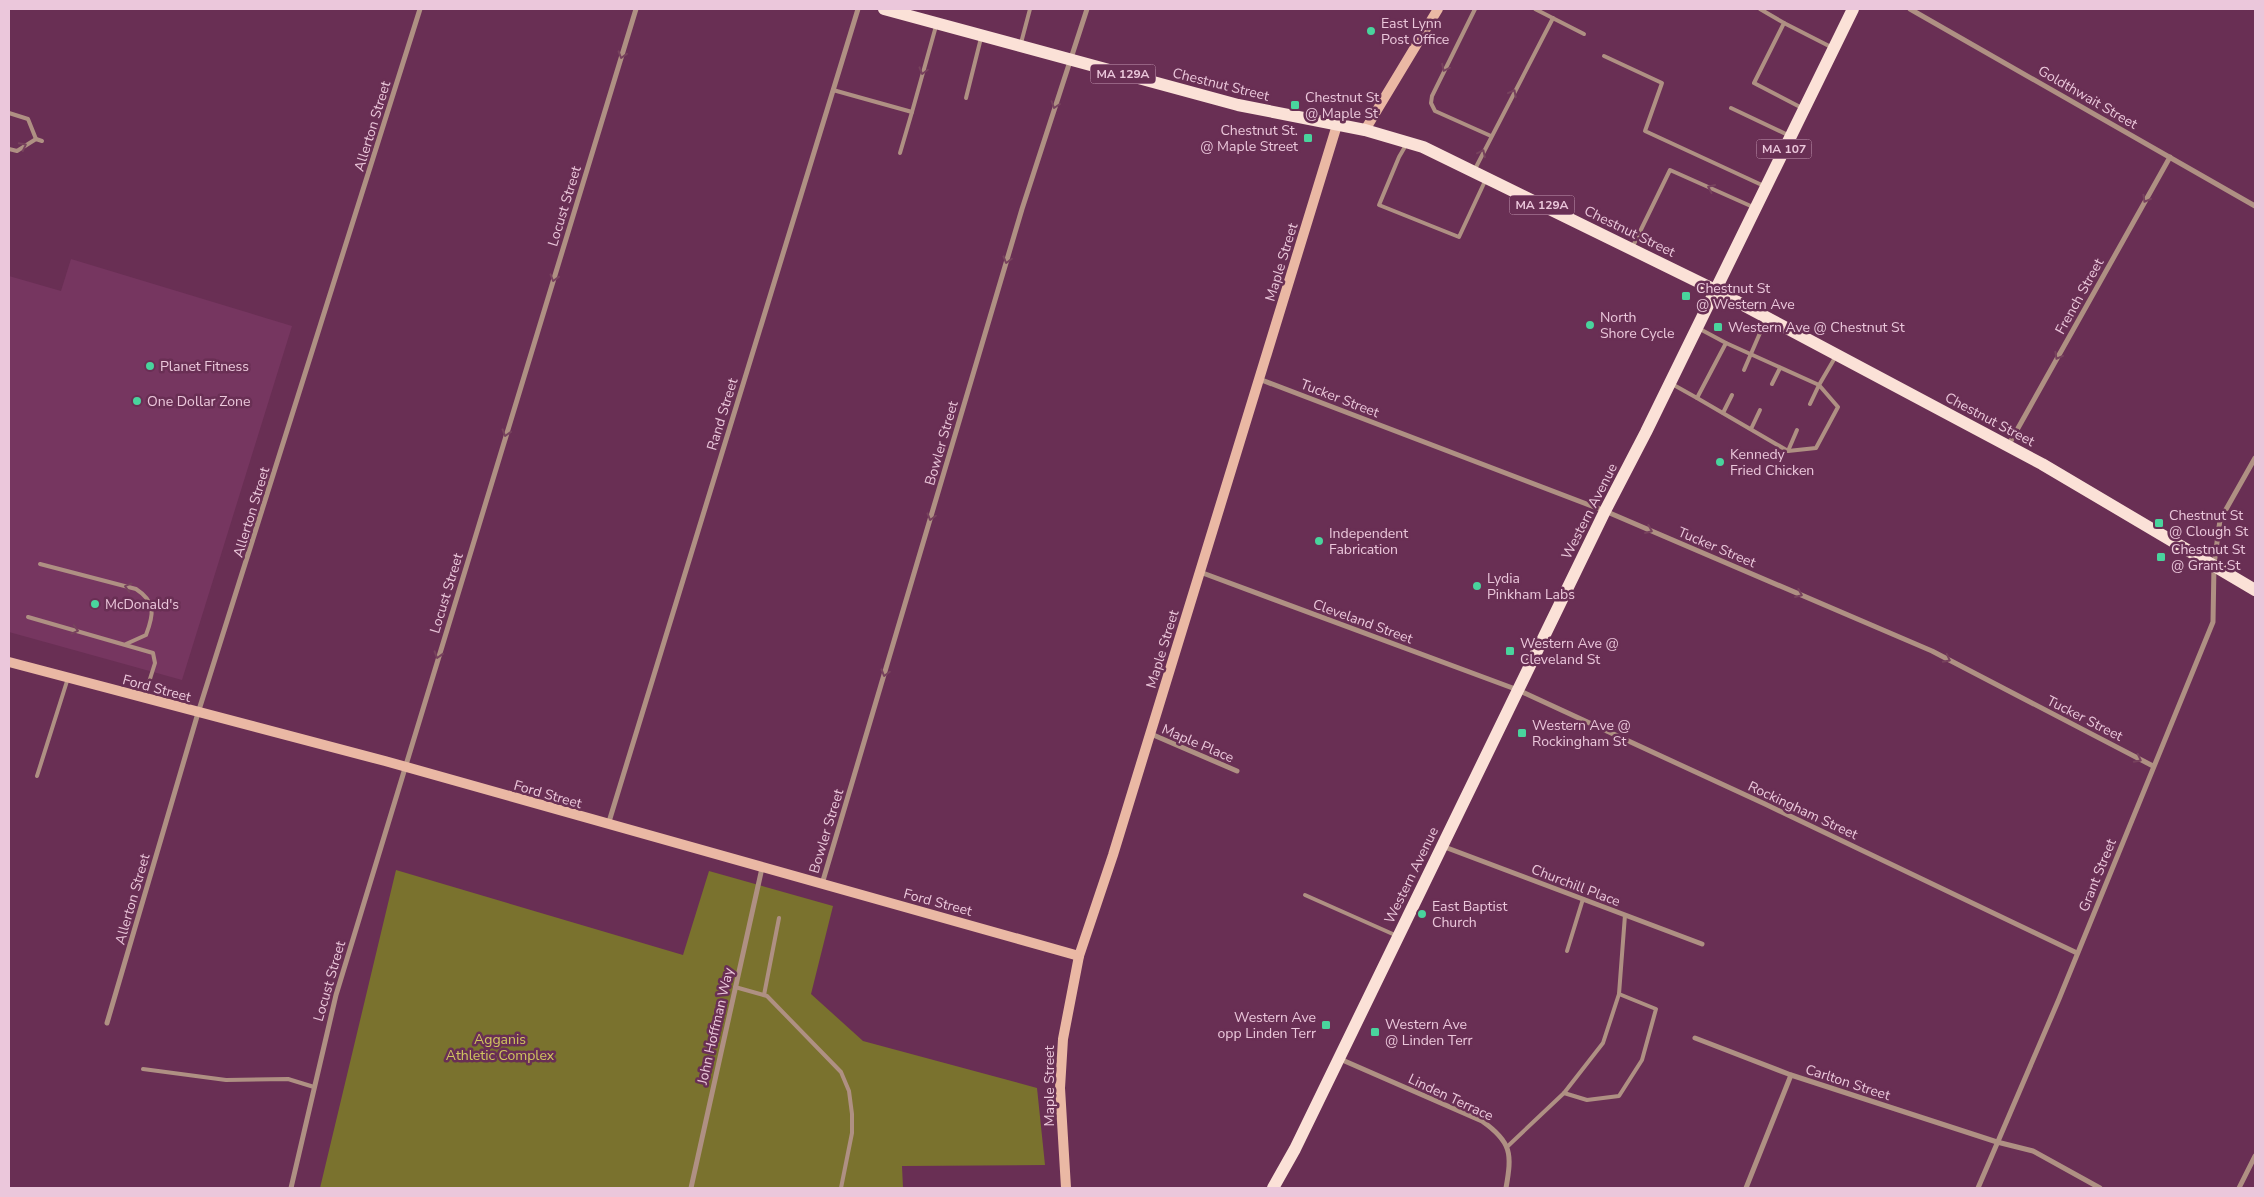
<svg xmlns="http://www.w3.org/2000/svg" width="2264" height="1197" font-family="'Nunito Sans',sans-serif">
	<rect width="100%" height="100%" fill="#692f54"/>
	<polygon fill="#763660" points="71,259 292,326 182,680 9,632 9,276 61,291"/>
	<polygon fill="#7a722e" points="396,870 683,955 709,871 833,906 811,994 863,1041 1037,1088 1045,1165 902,1166 903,1188 320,1188"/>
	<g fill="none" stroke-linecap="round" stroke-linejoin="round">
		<g stroke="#af9083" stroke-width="4">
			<polyline points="1475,9 1432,96 1431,103 1435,111 1491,136"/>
			<polyline points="1535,9 1584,34"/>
			<polyline points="1760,9 1784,23 1754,83 1802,108"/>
			<polyline points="1784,23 1831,47"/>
			<polyline points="1021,43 1030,9"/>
			<polyline points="1604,56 1662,83 1645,131 1764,186"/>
			<polyline points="833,90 912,112 936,26"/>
			<polyline points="966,98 981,38"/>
			<polyline points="1731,108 1788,135"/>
			<polyline points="9,113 28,119 36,139"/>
			<polyline points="1406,145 1399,157 1379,205 1459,237 1486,179"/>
			<polyline points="9,149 17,151 36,139 42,141"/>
			<polyline points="900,153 912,112"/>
			<polyline points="1475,169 1553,18"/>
			<polyline points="1632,248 1670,170 1753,207"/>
			<polyline points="1726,343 1819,385 1836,356"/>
			<polyline points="1744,370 1766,319"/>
			<polyline points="1672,384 1697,398 1726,343 1698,328"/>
			<polyline points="1772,384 1780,368"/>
			<polyline points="1697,398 1788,451 1816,448 1838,407 1819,385 1810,404"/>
			<polyline points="1723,413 1732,395"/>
			<polyline points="1751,429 1760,410"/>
			<polyline points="1788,451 1797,430"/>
			<path d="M 40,564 L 136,589 C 156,602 154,614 146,635 L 126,644"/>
			<polyline points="28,617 153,653 155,663 144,698"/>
			<polyline points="37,776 68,678"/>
			<polyline points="1305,895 1395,935"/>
			<polyline points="1567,951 1583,899"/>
			<polyline points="735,987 767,996 841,1072 849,1091 852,1114 852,1133 841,1188"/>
			<polyline points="764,995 779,918"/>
			<polyline points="143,1069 226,1080 288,1079 314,1087"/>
			<polyline points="1564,1093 1587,1100 1619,1096 1642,1060 1656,1009 1619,994"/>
			<polyline points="1508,1146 1564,1093 1603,1043 1619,994 1625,915"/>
		</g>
		<g stroke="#af9083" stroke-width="5">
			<polyline points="1910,9 2255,206"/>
			<polyline points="1259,379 1605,511 1932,651 2153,766"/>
			<polyline points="2008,446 2170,157"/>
			<polyline points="1200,572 1518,690 1765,804 2077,953"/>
			<polyline points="1151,734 1237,771"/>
			<polyline points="608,825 858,9"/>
			<polyline points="1442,846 1702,944"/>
			<polyline points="822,884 1022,209 1087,9"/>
			<polyline points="107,1023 198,713 420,9"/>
			<polyline points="1695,1038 1791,1075 1997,1142 2033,1151 2100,1188"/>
			<path d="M 1340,1059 L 1482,1121 C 1512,1142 1512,1154 1506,1188"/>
			<polyline points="291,1188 336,995 636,9"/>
			<polyline points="691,1188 762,868"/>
			<polyline points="1746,1188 1791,1075"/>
			<polyline points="1978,1188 2059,999 2213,622 2214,565 2220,520 2255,458"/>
			<polyline points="2239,1188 2255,1156"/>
		</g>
		<g stroke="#eab8a4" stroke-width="10">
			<polyline points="1365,130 1438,9"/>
			<polyline points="9,662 385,761 1079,956"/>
			<polyline points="1066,1188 1060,1088 1063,1039 1079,956 1113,855 1337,125"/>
		</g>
		<g stroke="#fbe1d7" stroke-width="12">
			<polyline points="884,9 1238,105 1365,130 1423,147 1715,290 2042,464 2255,590"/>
			<polyline points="1273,1188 1295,1149 1605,511 1646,432 1853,9"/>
		</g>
	</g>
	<defs><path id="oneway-chevron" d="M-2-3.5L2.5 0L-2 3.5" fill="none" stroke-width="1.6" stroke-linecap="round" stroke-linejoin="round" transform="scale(1.25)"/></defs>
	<g stroke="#77425d">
		<use href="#oneway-chevron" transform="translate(622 55) rotate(107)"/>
		<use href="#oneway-chevron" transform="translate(1445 68) rotate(116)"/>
		<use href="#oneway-chevron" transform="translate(923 71) rotate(106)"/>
		<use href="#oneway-chevron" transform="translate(1513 93) rotate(-62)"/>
		<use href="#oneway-chevron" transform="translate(1055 105) rotate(108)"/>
		<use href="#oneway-chevron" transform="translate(23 146) rotate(-27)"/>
		<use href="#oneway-chevron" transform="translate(1482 153) rotate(-64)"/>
		<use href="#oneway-chevron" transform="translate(1711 188) rotate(-156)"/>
		<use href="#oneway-chevron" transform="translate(2146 199) rotate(119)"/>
		<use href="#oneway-chevron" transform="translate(1007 260) rotate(106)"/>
		<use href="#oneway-chevron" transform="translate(554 278) rotate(107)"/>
		<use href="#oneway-chevron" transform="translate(2058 356) rotate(119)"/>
		<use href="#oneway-chevron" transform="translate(506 433) rotate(107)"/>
		<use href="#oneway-chevron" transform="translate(931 517) rotate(106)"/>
		<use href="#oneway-chevron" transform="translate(1649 530) rotate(23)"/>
		<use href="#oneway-chevron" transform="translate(128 587) rotate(-165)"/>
		<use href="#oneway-chevron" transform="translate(1799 594) rotate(23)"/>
		<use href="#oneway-chevron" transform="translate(75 630) rotate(15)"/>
		<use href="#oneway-chevron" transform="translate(438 655) rotate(107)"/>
		<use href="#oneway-chevron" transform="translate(1947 659) rotate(27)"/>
		<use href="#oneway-chevron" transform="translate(885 673) rotate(106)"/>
		<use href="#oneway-chevron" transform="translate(2138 759) rotate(27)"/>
	</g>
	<g fill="#49d49d" stroke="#692f54" stroke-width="2">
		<circle cx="1371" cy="31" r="5"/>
		<rect x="1290" y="100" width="10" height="10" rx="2.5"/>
		<rect x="1303" y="133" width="10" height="10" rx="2.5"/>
		<rect x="1681" y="291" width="10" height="10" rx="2.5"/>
		<circle cx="1590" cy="325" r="5"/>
		<rect x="1713" y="322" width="10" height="10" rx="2.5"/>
		<circle cx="150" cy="366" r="5"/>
		<circle cx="137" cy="401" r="5"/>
		<circle cx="1720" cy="462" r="5"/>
		<rect x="2154" y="518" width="10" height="10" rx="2.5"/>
		<circle cx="1319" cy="541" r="5"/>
		<rect x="2156" y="552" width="10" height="10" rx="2.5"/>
		<circle cx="1477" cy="586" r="5"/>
		<circle cx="95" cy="604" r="5"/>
		<rect x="1505" y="646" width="10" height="10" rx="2.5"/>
		<rect x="1517" y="728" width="10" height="10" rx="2.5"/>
		<circle cx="1422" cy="914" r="5"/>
		<rect x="1321" y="1020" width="10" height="10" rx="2.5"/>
		<rect x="1370" y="1027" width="10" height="10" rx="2.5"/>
	</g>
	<g text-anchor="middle" stroke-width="5" stroke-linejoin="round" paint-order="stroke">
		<g fill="#692f54" stroke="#c499b2" stroke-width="1">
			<rect x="1090.5" y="64.5" width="65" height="19" rx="4"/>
			<rect x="1756.5" y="139.5" width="55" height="19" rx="4"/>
			<rect x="1509.5" y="195.5" width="65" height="19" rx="4"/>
		</g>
		<g font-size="12" font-weight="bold" fill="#ebc7db">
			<text x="1123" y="78">MA 129A</text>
			<text x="1784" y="153">MA 107</text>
			<text x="1542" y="209">MA 129A</text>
		</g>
		<g font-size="14" fill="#ebc7db" stroke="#692f54" text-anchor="start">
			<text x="1381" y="28">East Lynn<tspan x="1381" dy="16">Post Office</tspan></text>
			<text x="1305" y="102">Chestnut St<tspan x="1305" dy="16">@ Maple St</tspan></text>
			<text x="1298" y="135" text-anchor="end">Chestnut St.<tspan x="1298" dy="16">@ Maple Street</tspan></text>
			<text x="1696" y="293">Chestnut St<tspan x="1696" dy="16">@ Western Ave</tspan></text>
			<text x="1600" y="322">North<tspan x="1600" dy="16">Shore Cycle</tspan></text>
			<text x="1728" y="332">Western Ave @ Chestnut St</text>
			<text x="160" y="371">Planet Fitness</text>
			<text x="147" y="406">One Dollar Zone</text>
			<text x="1730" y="459">Kennedy<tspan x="1730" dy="16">Fried Chicken</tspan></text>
			<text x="2169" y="520">Chestnut St<tspan x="2169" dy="16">@ Clough St</tspan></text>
			<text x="1329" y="538">Independent<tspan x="1329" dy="16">Fabrication</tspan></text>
			<text x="2171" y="554">Chestnut St<tspan x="2171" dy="16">@ Grant St</tspan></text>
			<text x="1487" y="583">Lydia<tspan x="1487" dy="16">Pinkham Labs</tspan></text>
			<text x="105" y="609">McDonald's</text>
			<text x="1520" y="648">Western Ave @<tspan x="1520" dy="16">Cleveland St</tspan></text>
			<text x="1532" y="730">Western Ave @<tspan x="1532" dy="16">Rockingham St</tspan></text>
			<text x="1432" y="911">East Baptist<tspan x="1432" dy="16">Church</tspan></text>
			<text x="1316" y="1022" text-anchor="end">Western Ave<tspan x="1316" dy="16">opp Linden Terr</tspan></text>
			<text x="1385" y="1029">Western Ave<tspan x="1385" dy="16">@ Linden Terr</tspan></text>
		</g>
		<g font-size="14" fill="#ebc7db" stroke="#692f54">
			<text transform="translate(1221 84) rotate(14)" y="5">Chestnut Street</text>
			<text transform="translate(2088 97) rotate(30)" y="5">Goldthwait Street</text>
			<text transform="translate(372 126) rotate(-73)" y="5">Allerton Street</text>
			<text transform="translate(564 206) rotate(-73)" y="5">Locust Street</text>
			<text transform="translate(1630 231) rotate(26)" y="5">Chestnut Street</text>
			<text transform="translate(1281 262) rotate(-73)" y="5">Maple Street</text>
			<text transform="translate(2079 296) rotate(-61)" y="5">French Street</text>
			<text transform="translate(1340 398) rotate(21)" y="5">Tucker Street</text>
			<text transform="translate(722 414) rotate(-73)" y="5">Rand Street</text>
			<text transform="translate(1990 419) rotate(28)" y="5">Chestnut Street</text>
			<text transform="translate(941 443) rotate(-74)" y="5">Bowler Street</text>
			<text transform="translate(1589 511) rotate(-63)" y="5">Western Avenue</text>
			<text transform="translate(251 512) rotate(-73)" y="5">Allerton Street</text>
			<text transform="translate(1717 547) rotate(23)" y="5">Tucker Street</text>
			<text transform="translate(446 593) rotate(-73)" y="5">Locust Street</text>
			<text transform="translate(1363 621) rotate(20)" y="5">Cleveland Street</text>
			<text transform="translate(1162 649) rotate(-73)" y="5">Maple Street</text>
			<text transform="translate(157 688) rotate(15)" y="5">Ford Street</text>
			<text transform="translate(2085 718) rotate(27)" y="5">Tucker Street</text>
			<text transform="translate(1198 743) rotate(23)" y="5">Maple Place</text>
			<text transform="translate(548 794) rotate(16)" y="5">Ford Street</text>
			<text transform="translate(1803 810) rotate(25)" y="5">Rockingham Street</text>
			<text transform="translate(826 831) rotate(-73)" y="5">Bowler Street</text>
			<text transform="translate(1411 875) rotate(-64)" y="5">Western Avenue</text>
			<text transform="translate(2097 875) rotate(-68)" y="5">Grant Street</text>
			<text transform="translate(1576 885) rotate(21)" y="5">Churchill Place</text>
			<text transform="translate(132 899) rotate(-74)" y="5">Allerton Street</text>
			<text transform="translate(938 902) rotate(15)" y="5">Ford Street</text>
			<text transform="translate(329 981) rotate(-74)" y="5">Locust Street</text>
			<text transform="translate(715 1026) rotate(-77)" y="5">John Hoffman Way</text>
			<text transform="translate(1848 1082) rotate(18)" y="5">Carlton Street</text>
			<text transform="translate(1049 1086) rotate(-90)" y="5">Maple Street</text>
			<text transform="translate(1451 1097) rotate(25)" y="5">Linden Terrace</text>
		</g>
		<g font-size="14" fill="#d0c55f" stroke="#692f54">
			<text x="500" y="1044">Agganis<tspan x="500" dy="16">Athletic Complex</tspan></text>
		</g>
	</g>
	<rect width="2264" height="1197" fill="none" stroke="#ebc7db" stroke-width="20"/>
</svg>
